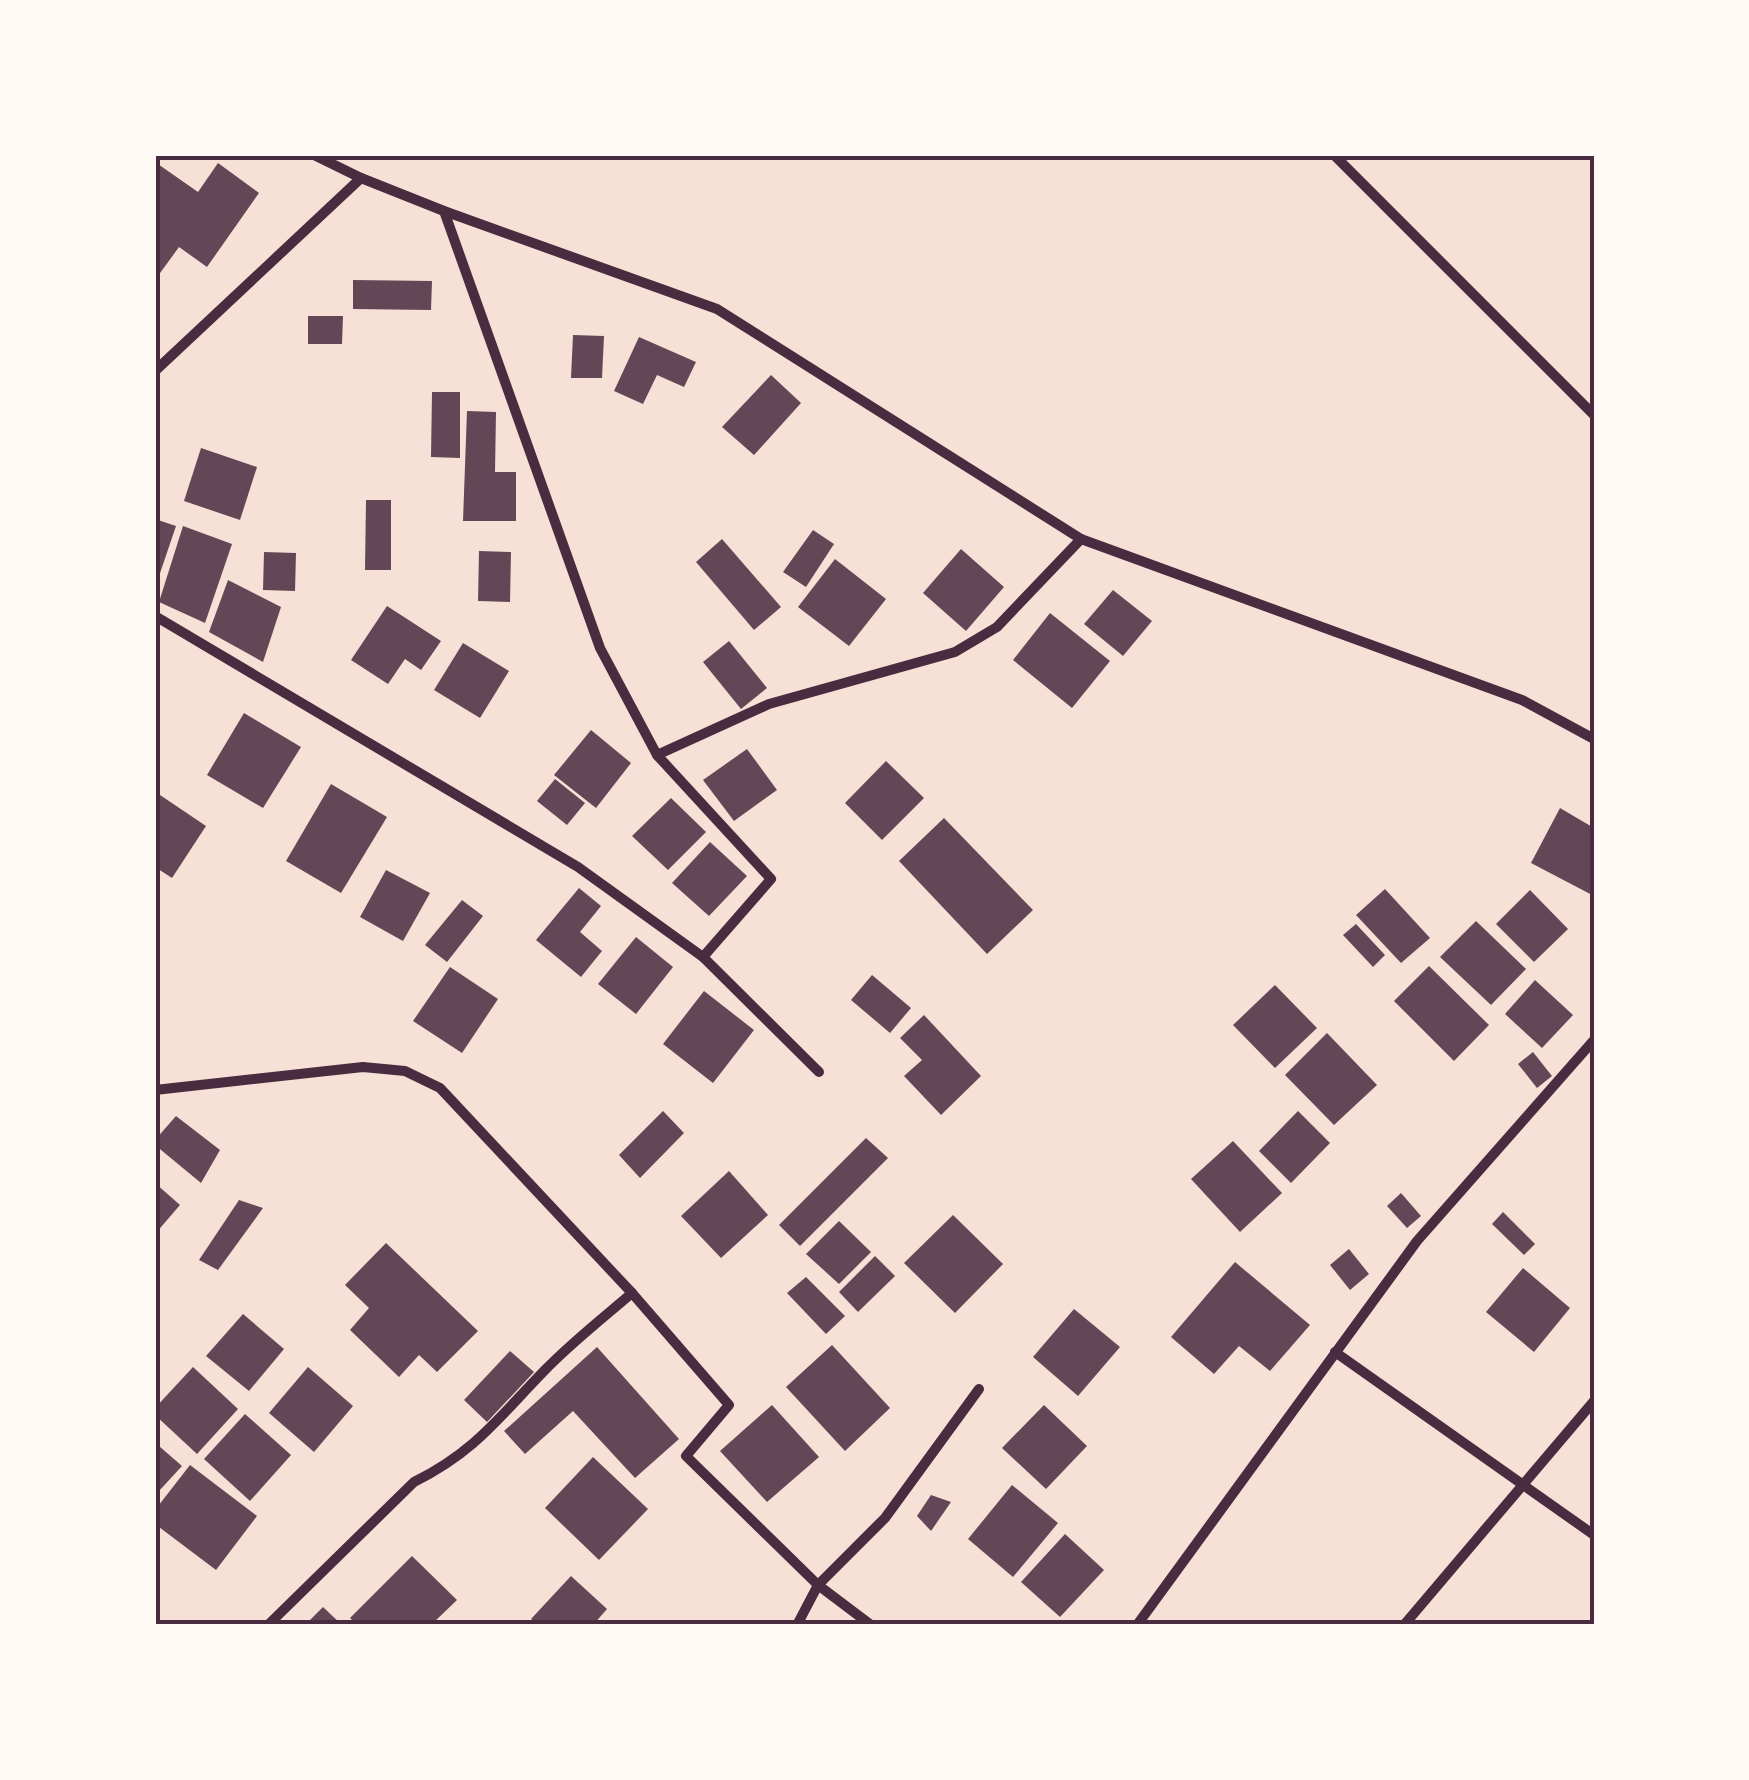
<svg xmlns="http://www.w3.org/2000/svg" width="1749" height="1780" font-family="'Noto Serif',serif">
	<rect width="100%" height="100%" fill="#f7e1d7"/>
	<g fill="#644757">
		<polygon points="155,162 198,192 218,163 259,193 207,267 179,247 155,280"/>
		<polygon points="353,280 432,281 431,310 353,309"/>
		<polygon points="308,316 343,316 342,344 308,344"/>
		<polygon points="573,335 604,336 602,378 571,378"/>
		<polygon points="639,337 696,362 684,387 657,375 643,404 614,391"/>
		<polygon points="771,375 801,403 754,455 722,427"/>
		<polygon points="432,392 460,392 460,458 431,457"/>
		<polygon points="467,411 496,412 495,472 516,472 516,521 463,521"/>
		<polygon points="201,448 257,467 240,520 184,501"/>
		<polygon points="366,500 391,500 391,570 365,570"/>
		<polygon points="155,519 176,526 156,585 155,585"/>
		<polygon points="183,526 232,544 205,623 159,602"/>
		<polygon points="813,530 834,544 806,587 783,572"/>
		<polygon points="722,539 781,607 754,630 696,562"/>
		<polygon points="961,549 1004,587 966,631 923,593"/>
		<polygon points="479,551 511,552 510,602 478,601"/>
		<polygon points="264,552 296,553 295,591 263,590"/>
		<polygon points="835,559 886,599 849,646 798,607"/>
		<polygon points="228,580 281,607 263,662 209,632"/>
		<polygon points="1113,590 1152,621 1123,656 1084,624"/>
		<polygon points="387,606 441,641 421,670 405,659 388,684 351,660"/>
		<polygon points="1050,613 1110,661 1072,708 1013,660"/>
		<polygon points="729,641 767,688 741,709 703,662"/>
		<polygon points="463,643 509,671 480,718 434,690"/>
		<polygon points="244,713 301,747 263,808 207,775"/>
		<polygon points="591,730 631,763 596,808 554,775"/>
		<polygon points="747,749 777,790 734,821 703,780"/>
		<polygon points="886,761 924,798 882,840 845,803"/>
		<polygon points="555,779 585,803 567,825 537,801"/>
		<polygon points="331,784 387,817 341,893 286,861"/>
		<polygon points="157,793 206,826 172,878 155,867"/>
		<polygon points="671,798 706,832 668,870 632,836"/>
		<polygon points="1560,808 1594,828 1594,896 1531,863"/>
		<polygon points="944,818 1033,910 987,954 899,861"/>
		<polygon points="710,842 747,876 709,916 672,883"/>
		<polygon points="386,870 430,893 403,941 360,917"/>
		<polygon points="579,888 601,906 580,932 602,951 581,977 536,940"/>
		<polygon points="1385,889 1430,938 1401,963 1356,915"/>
		<polygon points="1530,890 1568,929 1534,962 1496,924"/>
		<polygon points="462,900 483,916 447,962 425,945"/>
		<polygon points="1476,921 1526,969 1491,1005 1440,957"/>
		<polygon points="1356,924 1385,955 1373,967 1343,935"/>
		<polygon points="636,937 673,967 636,1014 598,984"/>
		<polygon points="1429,966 1489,1025 1454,1061 1394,1001"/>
		<polygon points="450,967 498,999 462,1053 413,1021"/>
		<polygon points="872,975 911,1008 890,1033 851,1000"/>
		<polygon points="1535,980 1573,1015 1542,1048 1505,1014"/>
		<polygon points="1275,985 1317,1028 1275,1068 1233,1025"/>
		<polygon points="704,991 754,1030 713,1083 663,1044"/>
		<polygon points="924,1015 981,1076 941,1115 904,1076 922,1060 900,1038"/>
		<polygon points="1327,1033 1377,1085 1334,1125 1285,1075"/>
		<polygon points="1533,1052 1552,1076 1537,1088 1518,1064"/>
		<polygon points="663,1111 684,1133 640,1178 619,1155"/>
		<polygon points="1298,1111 1330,1143 1291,1183 1259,1151"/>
		<polygon points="176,1116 220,1150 201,1183 155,1145 155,1140"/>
		<polygon points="866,1138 888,1158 800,1246 779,1225"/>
		<polygon points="1233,1141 1282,1193 1240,1232 1191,1179"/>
		<polygon points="729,1171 768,1215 721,1258 681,1216"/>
		<polygon points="155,1183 180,1205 155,1234"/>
		<polygon points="1401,1193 1421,1216 1407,1228 1387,1206"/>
		<polygon points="239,1200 263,1208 218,1270 199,1260"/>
		<polygon points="1503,1212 1535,1244 1524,1255 1492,1224"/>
		<polygon points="953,1215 1003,1264 955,1313 904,1263"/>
		<polygon points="839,1221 871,1252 839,1284 806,1254"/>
		<polygon points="386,1243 478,1331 437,1372 419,1355 399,1377 350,1330 369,1308 345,1285"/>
		<polygon points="1349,1249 1369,1274 1350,1290 1330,1265"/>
		<polygon points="875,1256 895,1276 858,1312 839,1292"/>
		<polygon points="1235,1262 1310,1325 1270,1371 1239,1346 1214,1374 1171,1337"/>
		<polygon points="1523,1268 1570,1308 1534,1352 1486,1312"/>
		<polygon points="806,1277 845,1316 826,1334 787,1293"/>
		<polygon points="1074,1309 1120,1347 1078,1396 1033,1357"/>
		<polygon points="243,1314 284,1349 249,1391 206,1356"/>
		<polygon points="832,1345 890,1408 845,1451 786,1387"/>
		<polygon points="597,1347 679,1439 635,1478 573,1411 525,1454 504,1431"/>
		<polygon points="510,1351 534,1372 487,1422 464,1400"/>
		<polygon points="193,1367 238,1409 197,1454 155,1415 155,1408"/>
		<polygon points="308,1367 353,1406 314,1452 269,1413"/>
		<polygon points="772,1405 819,1457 767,1502 720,1451"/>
		<polygon points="1044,1405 1087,1446 1046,1489 1002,1448"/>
		<polygon points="245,1414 291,1455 250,1501 204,1459"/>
		<polygon points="159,1446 182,1466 159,1491 155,1487 155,1450"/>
		<polygon points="593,1457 648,1509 599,1560 545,1508"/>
		<polygon points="190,1465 257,1516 216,1570 155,1524 155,1510"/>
		<polygon points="1012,1485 1058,1523 1013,1577 968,1539"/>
		<polygon points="931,1495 951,1502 931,1531 917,1516"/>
		<polygon points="1065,1534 1104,1570 1060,1617 1021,1582"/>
		<polygon points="412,1556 457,1600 431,1625 357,1625 350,1618"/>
		<polygon points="571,1576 607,1609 593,1625 538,1625 531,1619"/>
		<polygon points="323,1607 342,1625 305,1625"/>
	</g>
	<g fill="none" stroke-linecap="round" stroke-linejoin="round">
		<g stroke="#4a2c40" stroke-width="10">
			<polyline points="314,155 361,178 444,211 717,309 1081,539 1522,700 1594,739"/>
			<polyline points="1334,155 1594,415"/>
			<polyline points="444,211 600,648 657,755 771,879 703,957"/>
			<polyline points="155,371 361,178"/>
			<polyline points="155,616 578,867 703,957 819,1072"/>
			<polyline points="657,755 769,704 955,652 997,627 1081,539"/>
			<polyline points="155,1090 363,1067 405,1071 440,1088 632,1293 729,1405 686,1456 818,1585 871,1625"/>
			<polyline points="1335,1352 1594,1535"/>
			<path d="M 268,1625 L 414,1482 C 475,1452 499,1417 544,1371 C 571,1343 603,1318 632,1293"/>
			<polyline points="797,1625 818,1585 885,1518 979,1389"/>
			<polyline points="1137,1625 1417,1241 1594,1040"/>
			<polyline points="1404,1625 1594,1401"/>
		</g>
	</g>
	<rect width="1749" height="1780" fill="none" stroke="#fffaf5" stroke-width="315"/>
	<rect x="158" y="158" width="1434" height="1464" fill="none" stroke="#4a2c40" stroke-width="4"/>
</svg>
